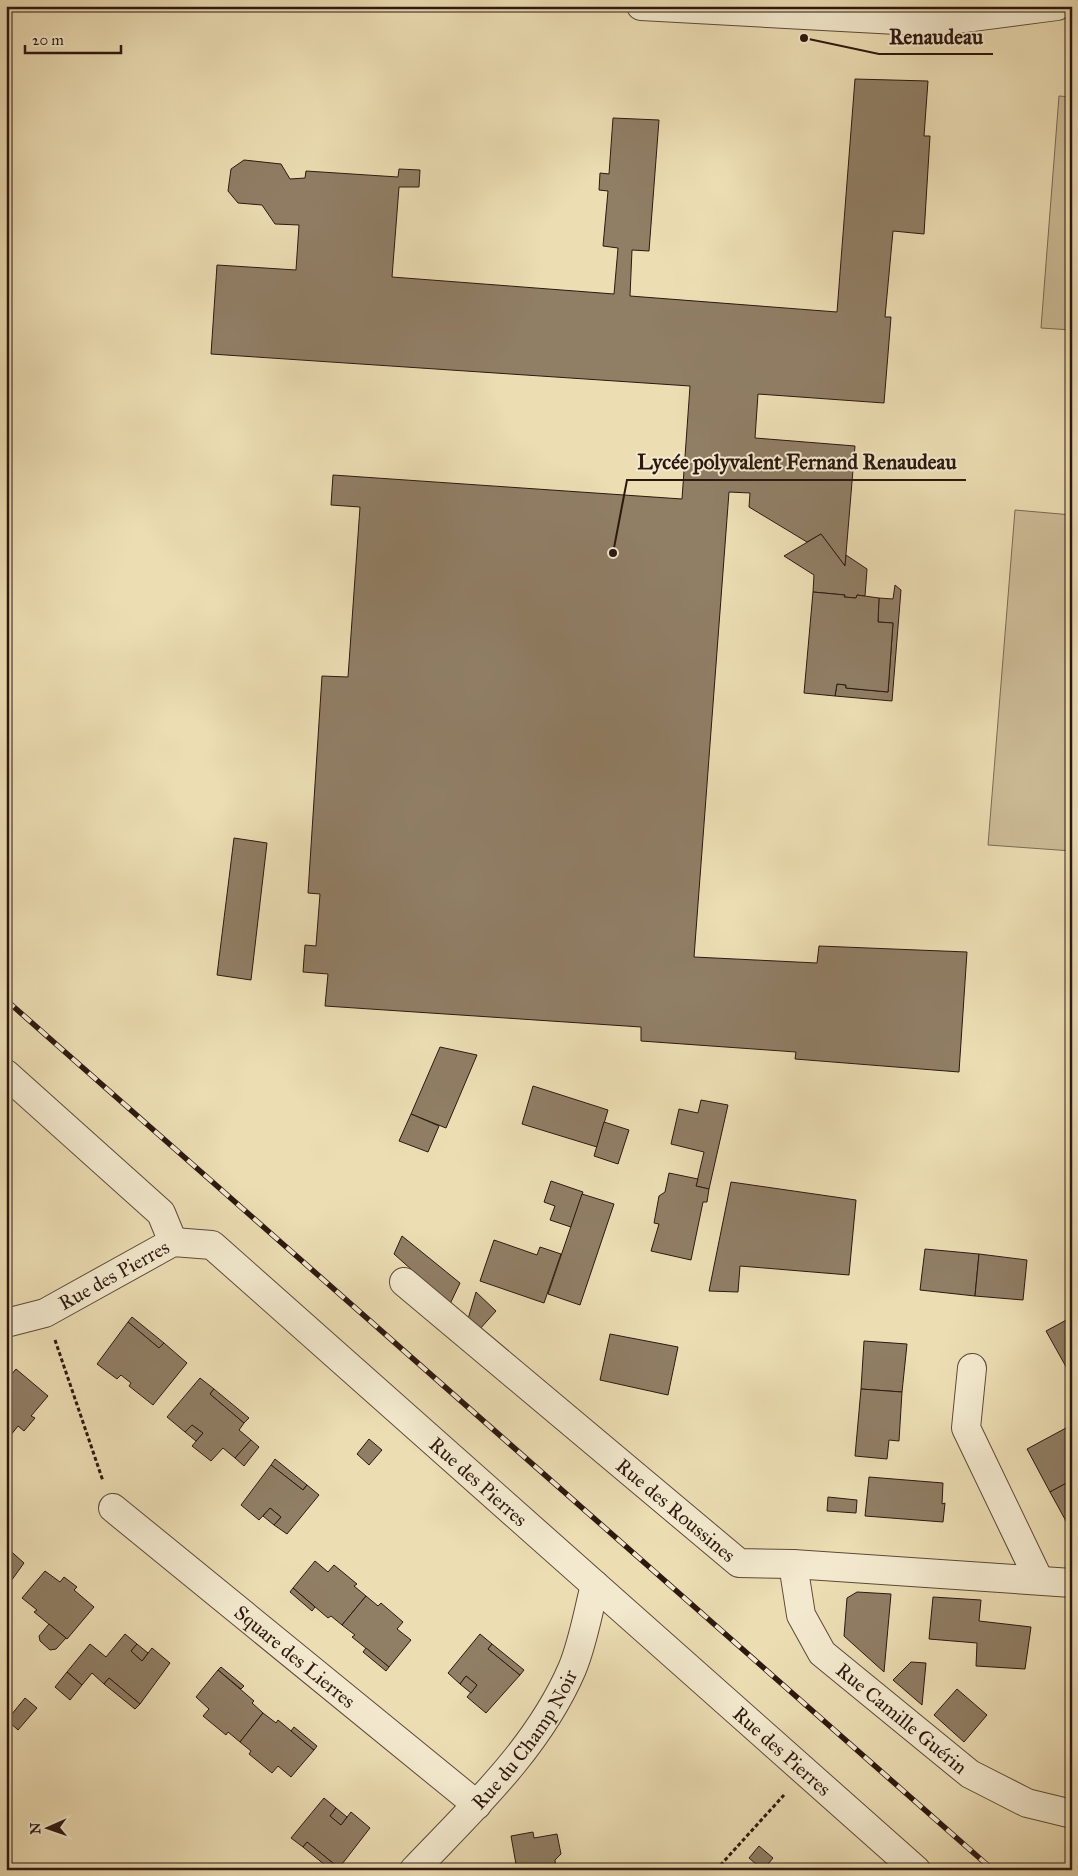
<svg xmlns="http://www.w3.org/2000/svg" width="1078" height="1876" font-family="'IM FELL Great Primer',serif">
	<rect width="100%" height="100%" fill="#ecddb3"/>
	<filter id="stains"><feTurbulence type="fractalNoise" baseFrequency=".004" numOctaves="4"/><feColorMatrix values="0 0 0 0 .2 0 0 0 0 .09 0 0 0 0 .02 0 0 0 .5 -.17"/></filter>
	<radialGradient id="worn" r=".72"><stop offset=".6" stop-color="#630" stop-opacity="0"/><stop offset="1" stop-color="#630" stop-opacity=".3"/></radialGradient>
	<g fill="#ccbc97" stroke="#7c6a54">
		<polygon points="1059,96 1072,97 1072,330 1041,328"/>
		<polygon points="1015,510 1072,515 1072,851 988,845"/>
	</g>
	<g fill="#907e65" stroke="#2d1810">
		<polygon points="855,79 928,81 924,136 930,136 924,234 893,231 885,317 891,317 884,403 758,394 755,438 855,446 845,566 821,534 807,542 749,507 750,493 729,492 694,957 817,963 819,946 967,952 959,1072 795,1059 796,1052 641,1041 641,1027 325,1006 328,974 303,972 305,945 316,946 320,894 308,893 322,676 348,677 360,507 331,505 333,475 682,499 690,386 211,354 217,265 296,270 299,225 275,224 262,205 238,203 228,191 231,169 244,160 281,164 290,179 305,178 306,171 398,177 399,169 420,170 419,187 399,187 392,277 614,294 618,248 603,246 608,191 599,190 600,173 609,174 613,118 659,120 649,251 632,250 630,296 837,312"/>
		<polygon points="821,534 845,566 846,555 867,569 865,596 857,595 856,598 844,597 845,595 813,592 814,575 784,556"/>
		<polygon points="895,585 901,590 892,701 835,696 837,684 846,685 846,688 888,692 893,623 878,622 879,598 893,599"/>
		<polygon points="813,592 845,595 844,597 856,598 857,595 879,598 878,622 893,623 888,692 846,688 846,685 837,684 835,696 804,693"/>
		<polygon points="234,838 267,843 251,980 217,975"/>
		<polygon points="440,1047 477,1055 446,1128 411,1114"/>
		<polygon points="533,1086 608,1110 597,1147 522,1124"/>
		<polygon points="701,1100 728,1105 709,1189 696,1186 704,1152 671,1144 679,1109 698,1113"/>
		<polygon points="411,1114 439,1126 428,1152 399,1141"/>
		<polygon points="604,1122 629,1130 618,1164 594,1156"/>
		<polygon points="669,1173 698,1179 696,1186 709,1189 707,1202 703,1202 691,1260 651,1251 659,1224 654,1223 659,1196 665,1192"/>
		<polygon points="551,1181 583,1192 571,1227 550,1220 555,1206 544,1202"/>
		<polygon points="731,1182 856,1200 849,1275 740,1266 738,1292 709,1291"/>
		<polygon points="582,1194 614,1204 580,1305 548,1294"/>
		<polygon points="402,1236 460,1283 450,1304 394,1254"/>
		<polygon points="494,1240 537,1255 540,1247 561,1254 544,1303 480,1281"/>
		<polygon points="925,1249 979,1254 975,1296 920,1290"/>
		<polygon points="979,1254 1027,1260 1023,1300 975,1296"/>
		<polygon points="476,1292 496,1311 479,1330 468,1319"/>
		<polygon points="132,1317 164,1343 159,1348 128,1322"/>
		<polygon points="1072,1317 1072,1371 1069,1372 1046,1331"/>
		<polygon points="128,1322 159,1348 164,1343 187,1363 153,1405 129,1386 131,1383 121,1375 117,1379 97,1364"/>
		<polygon points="610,1334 678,1347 668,1395 600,1380"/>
		<polygon points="864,1341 907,1344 902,1392 861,1389"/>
		<polygon points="16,1369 48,1396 31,1416 35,1418 24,1431 18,1426 7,1440 6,1381"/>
		<polygon points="200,1378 214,1389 210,1394 244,1423 239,1430 251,1440 235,1458 223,1448 211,1461 192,1446 203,1433 192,1425 185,1432 167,1417"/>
		<polygon points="214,1389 249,1418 244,1423 210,1394"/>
		<polygon points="861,1389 902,1392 899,1441 889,1440 887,1459 855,1456"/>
		<polygon points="192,1425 203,1433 196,1441 185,1432"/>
		<polygon points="1066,1428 1072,1439 1072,1480 1050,1492 1027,1449"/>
		<polygon points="369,1439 382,1450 369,1465 357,1454"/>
		<polygon points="251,1440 259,1447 244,1466 235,1458"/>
		<polygon points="275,1459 307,1485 303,1490 271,1465"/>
		<polygon points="271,1465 303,1490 307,1485 319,1495 287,1534 274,1525 281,1517 270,1508 259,1520 241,1505"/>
		<polygon points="869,1477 943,1483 942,1504 945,1503 943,1522 865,1516"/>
		<polygon points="1072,1480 1072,1532 1050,1492"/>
		<polygon points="828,1497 857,1500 856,1513 827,1511"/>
		<polygon points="270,1508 281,1517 274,1525 263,1516"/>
		<polygon points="6,1547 24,1563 6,1588"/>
		<polygon points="315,1561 328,1572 334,1565 357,1584 354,1586 366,1596 342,1625 331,1616 328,1618 293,1588"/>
		<polygon points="45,1571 60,1582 64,1577 77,1587 74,1590 94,1607 67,1639 34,1612 37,1610 22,1598"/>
		<polygon points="293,1588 315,1607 312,1611 290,1592"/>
		<polygon points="857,1592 891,1594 884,1672 844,1636 847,1598"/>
		<polygon points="366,1596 378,1606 381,1603 403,1622 397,1629 411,1640 389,1667 352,1637 355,1635 342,1625"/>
		<polygon points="933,1597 981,1600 979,1621 1031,1627 1025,1669 976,1666 977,1643 929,1639"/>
		<polygon points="49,1624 66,1638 56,1649 50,1650 40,1641 39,1636"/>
		<polygon points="125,1634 137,1644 131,1651 142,1661 152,1648 170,1663 140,1704 109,1678 104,1684 92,1673 82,1685 67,1672 90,1644 106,1657"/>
		<polygon points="480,1634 492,1644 488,1649 520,1675 486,1713 467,1697 477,1685 466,1676 460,1684 448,1673"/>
		<polygon points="137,1644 148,1653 142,1661 131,1651"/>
		<polygon points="492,1644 524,1670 520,1675 488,1649"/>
		<polygon points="366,1648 389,1667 386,1671 363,1652"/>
		<polygon points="911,1662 926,1663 922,1705 893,1680"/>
		<polygon points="221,1667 244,1686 241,1689 218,1670"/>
		<polygon points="218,1670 254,1701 252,1703 263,1713 240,1742 228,1732 226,1735 203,1716 209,1709 196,1697"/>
		<polygon points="67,1672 82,1685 70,1700 55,1687"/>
		<polygon points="466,1676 477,1685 471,1693 460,1684"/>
		<polygon points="109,1678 140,1704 135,1709 104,1684"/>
		<polygon points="957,1689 987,1715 964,1742 934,1715"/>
		<polygon points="25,1698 37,1708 18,1730 7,1720"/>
		<polygon points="263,1713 276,1723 278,1720 314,1750 291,1777 278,1766 272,1773 249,1754 251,1751 240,1742"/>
		<polygon points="294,1727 317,1746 314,1750 291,1731"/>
		<polygon points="324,1798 336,1808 330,1816 341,1825 351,1812 370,1828 339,1868 307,1842 303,1847 291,1838"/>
		<polygon points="336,1808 347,1817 341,1825 330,1816"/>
		<polygon points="533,1832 534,1838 557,1834 561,1854 555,1860 556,1870 517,1870 511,1836"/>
		<polygon points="307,1842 339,1868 338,1870 331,1870 303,1847"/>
		<polygon points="759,1846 773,1858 763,1870 749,1858"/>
	</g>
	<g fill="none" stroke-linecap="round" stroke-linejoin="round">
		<defs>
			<g id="minor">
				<polyline points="641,6 934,22 1057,6"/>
				<polyline points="6,1074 161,1213 173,1242"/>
				<path id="s1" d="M 404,1282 L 739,1563 L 793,1564 L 1072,1583"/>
				<path id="s2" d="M 6,1323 L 45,1313 L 173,1242 L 212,1245 L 916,1870"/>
				<polyline points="972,1368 966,1428 1039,1580"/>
				<path id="s3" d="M 113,1508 L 477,1805"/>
				<path id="s4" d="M 793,1564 L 801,1615 L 822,1653 L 970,1774 L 1027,1803 L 1072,1814"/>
				<path id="s5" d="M 414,1870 C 472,1809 538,1748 572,1669 C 583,1643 588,1612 595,1585"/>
			</g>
		</defs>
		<use href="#minor" stroke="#5d4939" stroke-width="30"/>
		<g stroke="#2d1810" stroke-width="3" stroke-dasharray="4 2.5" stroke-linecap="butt">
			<polyline points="55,1340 103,1481"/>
			<polyline points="716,1870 784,1795"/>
		</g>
		<use href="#minor" stroke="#f3e9ce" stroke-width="28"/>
		<defs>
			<polyline id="rail" points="6,1000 993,1870"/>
		</defs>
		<use href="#rail" stroke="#2d1810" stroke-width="5.5"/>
		<use href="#rail" stroke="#f3e9ce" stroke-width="4" stroke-dasharray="11" stroke-linecap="butt"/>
	</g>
	<g text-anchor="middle" stroke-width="4" stroke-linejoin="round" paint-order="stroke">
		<g font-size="20" fill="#2d1810" stroke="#f3e9ce">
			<text dy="7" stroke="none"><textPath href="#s2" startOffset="119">Rue des Pierres</textPath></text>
			<text dy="7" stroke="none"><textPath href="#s2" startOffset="582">Rue des Pierres</textPath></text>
			<text dy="7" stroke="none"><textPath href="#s1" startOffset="355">Rue des Roussines</textPath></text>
			<text dy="7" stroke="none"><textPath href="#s3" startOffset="235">Square des Lierres</textPath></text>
			<text dy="7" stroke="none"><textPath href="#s4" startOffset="198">Rue Camille Guérin</textPath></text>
			<text dy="7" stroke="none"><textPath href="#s5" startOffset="172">Rue du Champ Noir</textPath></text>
			<text dy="7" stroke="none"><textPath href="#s2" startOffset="988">Rue des Pierres</textPath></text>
		</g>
	</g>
	<path fill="none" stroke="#2d1810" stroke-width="2" d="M804 38L879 54H993M613 553L627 480H966"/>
	<g fill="#2d1810" stroke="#f3e9ce" stroke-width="2">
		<circle cx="804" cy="38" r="5"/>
		<circle cx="613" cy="553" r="5"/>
	</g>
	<g font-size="21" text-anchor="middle" font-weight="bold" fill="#2d1810" stroke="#f3e9ce" stroke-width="4" stroke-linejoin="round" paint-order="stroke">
		<text x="936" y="44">Renaudeau</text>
		<text x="797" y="469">Lycée polyvalent Fernand Renaudeau</text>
	</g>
	<rect width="1078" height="1876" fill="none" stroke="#ecddb3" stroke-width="25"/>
	<rect x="8" y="8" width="1063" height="1861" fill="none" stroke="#2d1810" stroke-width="2.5"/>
	<rect x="12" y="12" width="1053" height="1851" fill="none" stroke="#2d1810"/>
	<g transform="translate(48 1828) rotate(268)" stroke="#f3e9ce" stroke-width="4" paint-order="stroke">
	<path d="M0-4L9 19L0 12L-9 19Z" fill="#2d1810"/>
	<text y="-8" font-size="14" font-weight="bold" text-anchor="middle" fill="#2d1810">N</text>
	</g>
	<path d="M25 45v8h96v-8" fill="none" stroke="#2d1810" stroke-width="2.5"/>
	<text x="32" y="45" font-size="15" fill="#2d1810" stroke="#f3e9ce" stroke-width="4" paint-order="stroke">20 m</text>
	<rect width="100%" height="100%" filter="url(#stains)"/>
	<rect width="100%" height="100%" fill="url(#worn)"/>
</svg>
